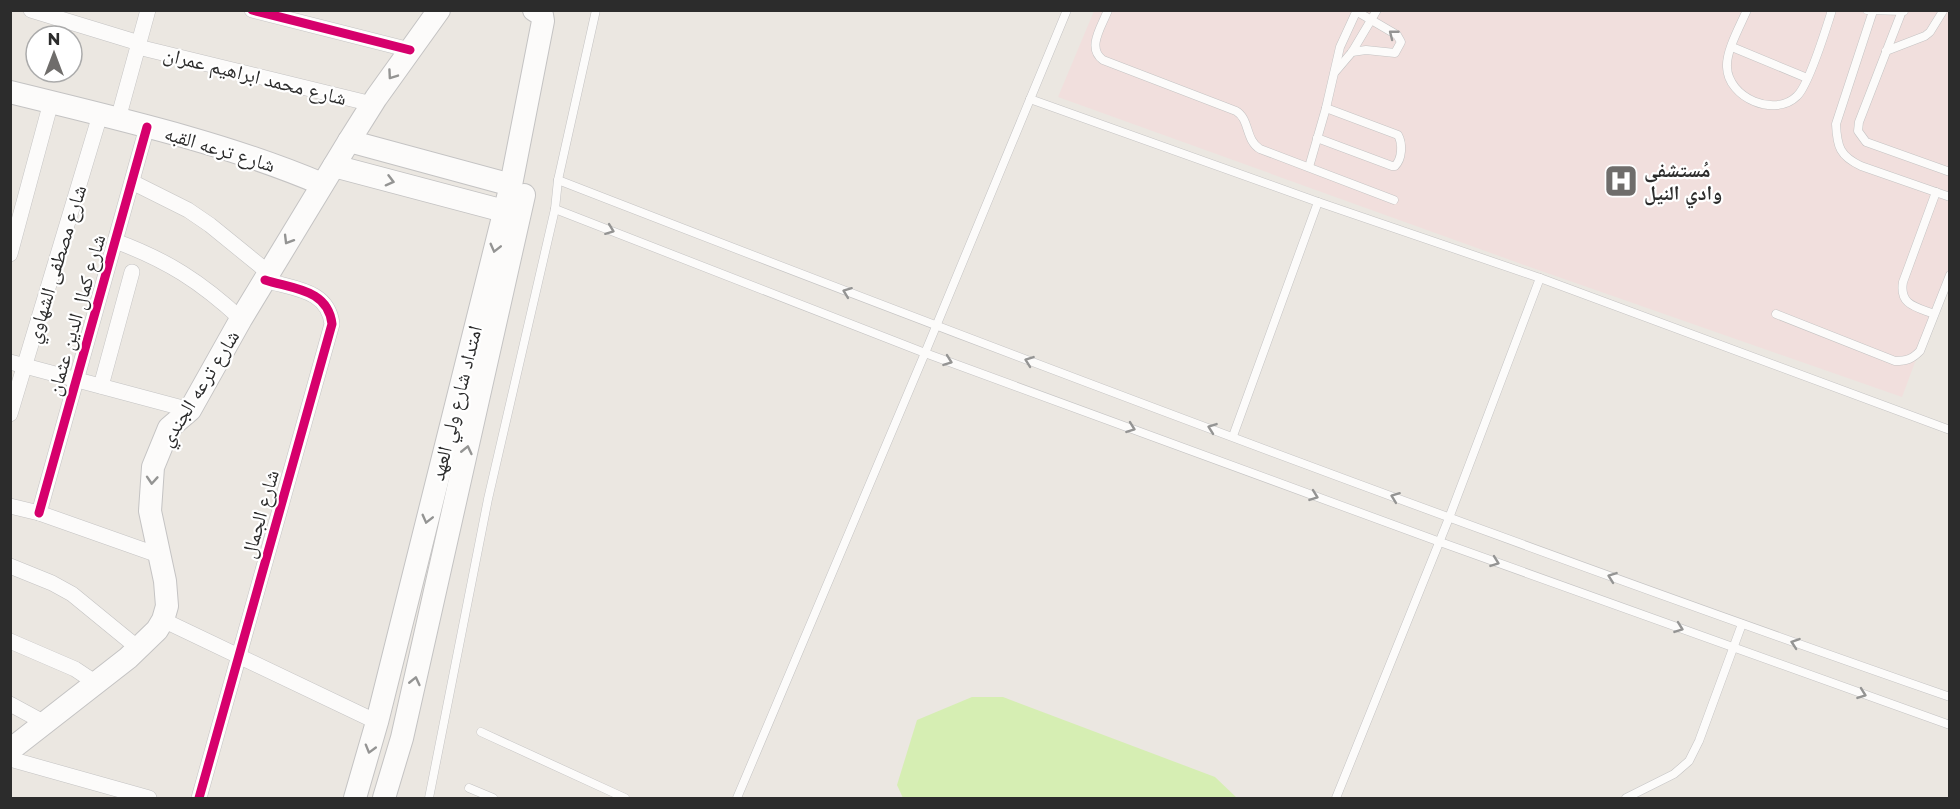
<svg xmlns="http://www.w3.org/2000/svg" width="1960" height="809" font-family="Montserrat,'Noto Naskh Arabic',sans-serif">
	<rect width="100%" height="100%" fill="#ebe7e1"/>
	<polygon fill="#f1dfdd" points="1094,11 1949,11 1949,271 1902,397 1527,266 1058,97"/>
	<polygon fill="#d6eeb3" points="972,697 1003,697 1215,777 1237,798 903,798 897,785 917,720"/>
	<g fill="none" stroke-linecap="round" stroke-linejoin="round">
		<defs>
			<g id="lane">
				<path d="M 1108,10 C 1102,26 1086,48 1103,60 L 1236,111 C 1250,119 1245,140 1260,149 L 1394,200"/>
				<path d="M 1747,10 C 1740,26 1726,51 1727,67 C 1728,98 1775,118 1797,96 C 1809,85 1826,29 1832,10"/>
				<polyline points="1867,10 1904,11"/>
				<path d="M 1873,11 L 1836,124 C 1837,147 1840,156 1861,166 L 1950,197"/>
				<polyline points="1902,11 1859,122 1858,131 1866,142 1950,172"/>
				<polyline points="1732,47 1807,78"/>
				<polyline points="1886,51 1925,36 1930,32 1943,11"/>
				<polyline points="1352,52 1366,50 1395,53 1401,42 1397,35 1356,11"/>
				<polyline points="1335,72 1352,52 1377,10"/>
				<polyline points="1030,99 1318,202 1540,278 1950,430"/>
				<path d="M 1317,138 L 1392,166 L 1395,166 C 1402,159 1403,144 1398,135 L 1326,108"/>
				<polyline points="1309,167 1326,108 1340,47 1357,10"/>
				<path d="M 558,180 C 1019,359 1482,534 1950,697"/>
				<polyline points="555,209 925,353 1440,542 1950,725"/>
				<path d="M 1776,314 L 1895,361 C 1907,361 1912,359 1920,351 L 1950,275"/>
				<path d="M 1934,314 C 1916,307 1899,305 1903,282 L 1936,192"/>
				<polyline points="1233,436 1318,202"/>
				<polyline points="481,732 625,798"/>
				<polyline points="469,788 493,798"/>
				<polyline points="429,798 488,499 555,209 558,180 596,10"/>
				<polyline points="737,798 925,353 1067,10"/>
				<polyline points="1336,798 1449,518 1540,278"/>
				<polyline points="1626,798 1674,774 1689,761 1699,741 1742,624"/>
			</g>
			<g id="street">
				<polyline points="31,10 139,43"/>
				<polyline points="252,10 410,50"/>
				<polyline points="138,47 372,104"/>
				<polyline points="118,119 148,10"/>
				<polyline points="132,182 188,210 210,225 269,273"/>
				<path d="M 115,241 C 167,260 201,282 241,319"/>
				<polyline points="10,254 51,102"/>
				<polyline points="10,362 190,410"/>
				<polyline points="101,386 132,272"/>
				<polyline points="10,414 100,115"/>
				<polyline points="10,506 39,513 158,555"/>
				<polyline points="39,513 147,127"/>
				<polyline points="10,566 52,583 72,594 138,648"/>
				<polyline points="163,620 377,722"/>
				<polyline points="10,641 75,669 96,683"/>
				<polyline points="10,704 45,723"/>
				<polyline points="10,759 149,798"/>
				<path d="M 199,798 L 332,324 C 328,289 293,289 265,280"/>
			</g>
			<g id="secondary">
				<path d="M 10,92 C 115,118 223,142 322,184"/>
				<polyline points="349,141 511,185"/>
				<polyline points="334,166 504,211"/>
				<polyline points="10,750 128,658 157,630 163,620 167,606 165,581 150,511 153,467 169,428 190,410 241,319 349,141 376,98 439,10"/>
				<polyline points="355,798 377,722 511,185 543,21 542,15 534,10"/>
				<polyline points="384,798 402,738 524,195"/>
			</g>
		</defs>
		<use href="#lane" stroke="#c4c3c3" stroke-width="9"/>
		<use href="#street" stroke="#c4c3c3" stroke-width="16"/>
		<use href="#secondary" stroke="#c4c3c3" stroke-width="24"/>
		<use href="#lane" stroke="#fcfbfa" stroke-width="8"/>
		<use href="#street" stroke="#fcfbfa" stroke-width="15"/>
		<use href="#secondary" stroke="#fcfbfa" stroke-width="22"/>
		<defs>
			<g id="cycleway">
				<polyline points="252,10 410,50"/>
				<polyline points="39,513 147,127"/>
				<path d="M 199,798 L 332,324 C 328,289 293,289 265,280"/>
			</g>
		</defs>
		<use href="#cycleway" stroke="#fff" stroke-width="13"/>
		<use href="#cycleway" stroke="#d6006c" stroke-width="9"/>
	</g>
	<defs><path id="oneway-chevron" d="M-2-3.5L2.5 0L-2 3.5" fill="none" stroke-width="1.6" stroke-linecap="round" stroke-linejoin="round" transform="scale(1.5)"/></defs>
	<g stroke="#949493">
		<use href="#oneway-chevron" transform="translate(1393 34) rotate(-142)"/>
		<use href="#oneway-chevron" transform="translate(392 75) rotate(125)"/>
		<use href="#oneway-chevron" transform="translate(390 181) rotate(15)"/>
		<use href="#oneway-chevron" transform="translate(610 230) rotate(21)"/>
		<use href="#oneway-chevron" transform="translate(288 240) rotate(121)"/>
		<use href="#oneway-chevron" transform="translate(495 248) rotate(104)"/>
		<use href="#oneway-chevron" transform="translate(847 292) rotate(-159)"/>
		<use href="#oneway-chevron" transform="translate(948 361) rotate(20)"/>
		<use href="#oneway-chevron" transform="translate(1029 361) rotate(-160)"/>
		<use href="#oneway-chevron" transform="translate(1131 428) rotate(20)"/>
		<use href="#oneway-chevron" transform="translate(1212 428) rotate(-160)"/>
		<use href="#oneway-chevron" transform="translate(467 450) rotate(-77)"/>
		<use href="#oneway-chevron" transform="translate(152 480) rotate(94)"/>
		<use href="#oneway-chevron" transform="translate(1314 496) rotate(20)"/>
		<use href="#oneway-chevron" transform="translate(1395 497) rotate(-159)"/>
		<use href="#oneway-chevron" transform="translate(427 519) rotate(104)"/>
		<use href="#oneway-chevron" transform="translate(1495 562) rotate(20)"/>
		<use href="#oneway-chevron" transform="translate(1612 577) rotate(-160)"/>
		<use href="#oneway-chevron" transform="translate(1679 628) rotate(20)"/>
		<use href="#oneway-chevron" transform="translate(1795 643) rotate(-161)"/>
		<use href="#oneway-chevron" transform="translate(415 681) rotate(-77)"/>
		<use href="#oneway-chevron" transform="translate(1862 694) rotate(20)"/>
		<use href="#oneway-chevron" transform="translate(370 749) rotate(106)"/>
	</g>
	<defs>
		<symbol id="hospital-square" viewBox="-11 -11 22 22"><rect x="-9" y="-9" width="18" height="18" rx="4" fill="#6f6d6b" stroke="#fff"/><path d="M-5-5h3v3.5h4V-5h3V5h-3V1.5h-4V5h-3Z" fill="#fff"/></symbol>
	</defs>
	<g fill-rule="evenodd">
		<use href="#hospital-square" x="1602" y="162" width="38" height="38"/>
	</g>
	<g text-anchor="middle" stroke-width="4.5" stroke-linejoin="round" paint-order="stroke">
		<g font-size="20" fill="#2c2c2c" stroke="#fff">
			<text transform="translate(255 76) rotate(14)" y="7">شارع محمد ابراهيم عمران</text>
			<text transform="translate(220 149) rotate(17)" y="7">شارع ترعه القبه</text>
			<text transform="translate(56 264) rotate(-73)" y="7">شارع مصطفى الشهاوي</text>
			<text transform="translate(76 315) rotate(-74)" y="7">شارع كمال الدين عثمان</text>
			<text transform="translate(199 388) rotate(-58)" y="7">شارع ترعه الجندي</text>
			<text transform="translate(456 403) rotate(-76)" y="7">امتداد شارع ولي العهد</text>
			<text transform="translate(260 514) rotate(-74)" y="7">شارع الجمال</text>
		</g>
		<g font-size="20" font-weight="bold" fill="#2c2c2c" stroke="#fff" text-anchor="start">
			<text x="1644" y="177">مُستشفى<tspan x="1644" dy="23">وادي النيل</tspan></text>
		</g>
	</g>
	<rect width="1960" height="809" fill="none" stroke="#2c2c2c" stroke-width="24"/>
	<g transform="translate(54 54)"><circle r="28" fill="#ffffff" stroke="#ababab" stroke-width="1.5"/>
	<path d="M0-4.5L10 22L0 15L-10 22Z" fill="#6f6d6b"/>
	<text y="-9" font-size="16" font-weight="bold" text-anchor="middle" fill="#2c2c2c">N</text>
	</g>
</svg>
